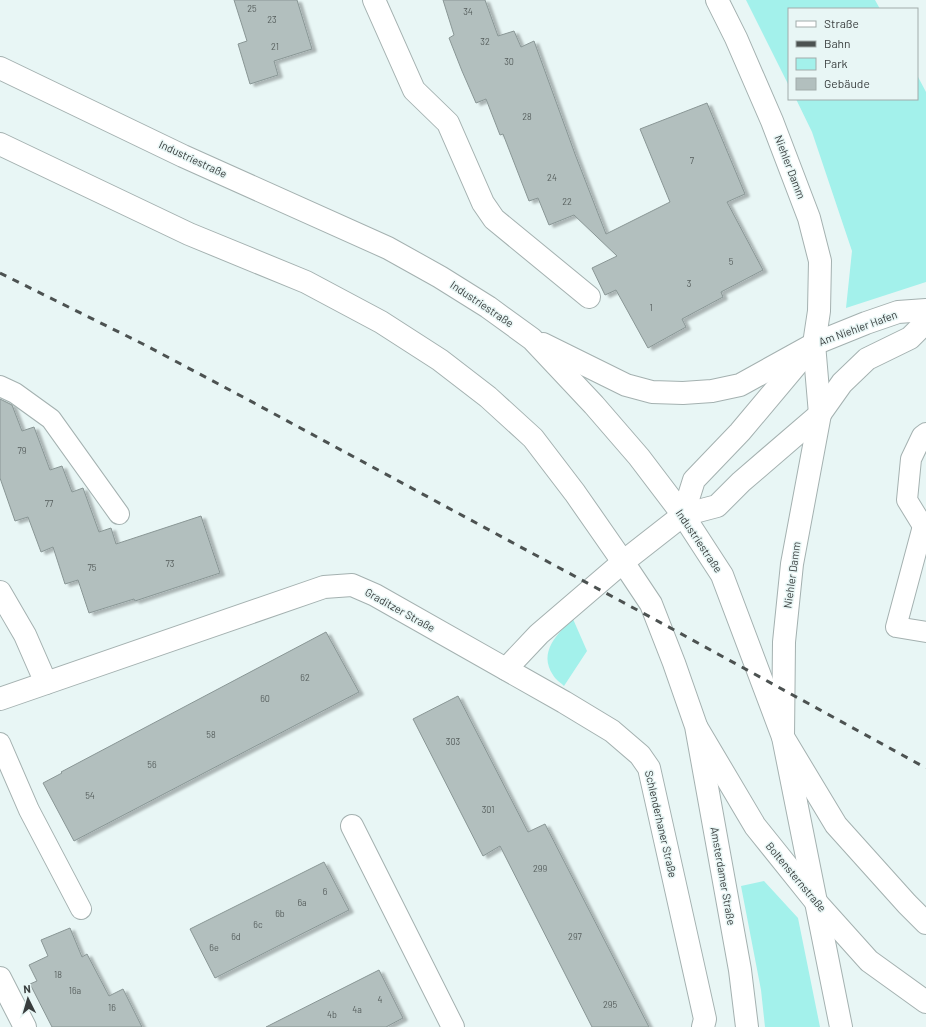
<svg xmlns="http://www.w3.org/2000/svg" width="926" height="1027" font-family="Barlow,sans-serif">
	<defs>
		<filter id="shadow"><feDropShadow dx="4.5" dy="2.5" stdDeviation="1" flood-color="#0004"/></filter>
	</defs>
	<rect width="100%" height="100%" fill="#e8f6f5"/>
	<g fill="#a3f1eb">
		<polygon points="746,0 875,0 880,9 789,9 789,86"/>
		<polygon points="917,75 926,92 926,282 846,308 852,251 812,132 796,99 917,99"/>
		<path d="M 573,619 L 587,651 L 564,686 C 561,683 555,679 553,675 C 538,652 557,634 573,619 Z"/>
		<polygon points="764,881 798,918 820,1027 765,1027 761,990 741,886"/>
	</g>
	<g fill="#b2bfbe" stroke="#899695" filter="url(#shadow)">
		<polygon points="234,0 297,0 312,49 274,61 278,75 250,84 238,44 247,41"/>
		<polygon points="443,0 485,0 498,36 514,31 521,47 534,41 575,154 606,234 670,202 640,129 707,103 745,194 727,202 763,270 721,292 723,297 682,319 686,327 648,348 616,290 605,295 592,268 617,256 574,215 549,225 538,198 529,201 503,134 500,135 486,99 476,103 462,71 449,38 454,35"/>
		<polygon points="0,399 12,405 22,431 34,427 50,470 62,466 72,492 83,488 99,532 111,528 116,544 201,516 220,573 135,601 134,599 89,613 78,580 65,584 53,547 41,552 28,517 15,521 0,478"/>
		<polygon points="326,632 359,692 74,841 43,783 62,773 61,772"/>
		<polygon points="458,696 528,832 545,824 649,1027 592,1027 500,846 483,856 413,719"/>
		<polygon points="324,862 349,910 215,978 190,929"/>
		<polygon points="70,928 82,957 87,954 109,996 123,989 142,1027 52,1027 30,984 37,981 29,965 48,956 41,940"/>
		<polygon points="379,970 403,1018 386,1027 266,1027"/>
	</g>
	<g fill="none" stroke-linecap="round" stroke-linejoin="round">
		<defs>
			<g id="lane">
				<polyline points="0,386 15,393 51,419 119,514"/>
				<polyline points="926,433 922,436 911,459 907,500 926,531"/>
				<polyline points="923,526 896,627 926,632"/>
				<polyline points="0,743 29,810 81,909"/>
			</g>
			<g id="street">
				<polyline points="374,0 414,90 448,123 483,203 494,219 589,297"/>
				<polyline points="814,344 866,323 898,312 926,310"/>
				<polyline points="820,414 842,383 867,359 910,338 926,322"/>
				<polyline points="0,592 25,635 46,683"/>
				<polyline points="506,669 539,634 623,562"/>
				<polyline points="0,699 324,587 352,585 375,595 564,702 612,731 640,755 649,768 705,1019 703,1027"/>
				<polyline points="352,826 453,1027"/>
				<polyline points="0,978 25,1027"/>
			</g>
			<g id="secondary">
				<polyline points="717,0 736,38 772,121 809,218 820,261 819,311 814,344 820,414 792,564 784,642 783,737 836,825 907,904 926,923"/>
				<polyline points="683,515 694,480 740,432 813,345"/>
				<polyline points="623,562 683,515 717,506 741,482 820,414"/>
				<polyline points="697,728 755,826 816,902 869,961 926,1002"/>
			</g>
			<g id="primary">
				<polyline points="683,515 722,575 783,737 841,1027"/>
				<polyline points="623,562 651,604 674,663 696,726 740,970 747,1027"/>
			</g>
			<g id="highway">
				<polyline points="0,68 183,156 388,248 440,277 488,307 532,339 594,405 639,457 683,515"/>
				<polyline points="0,144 189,234 306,282 381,322 440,360 488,397 533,438 575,493 623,562"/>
				<polyline points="543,344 626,385 652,392 683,393 712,391 740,385 814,344"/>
			</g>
		</defs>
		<use href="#lane" stroke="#a4b1b0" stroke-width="22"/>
		<use href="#street" stroke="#a4b1b0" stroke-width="24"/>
		<use href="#secondary" stroke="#a4b1b0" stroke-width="24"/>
		<use href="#primary" stroke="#a4b1b0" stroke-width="24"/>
		<use href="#highway" stroke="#a4b1b0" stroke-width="24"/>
		<use href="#lane" stroke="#fff" stroke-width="20"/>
		<use href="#street" stroke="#fff" stroke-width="22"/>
		<use href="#secondary" stroke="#fff" stroke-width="22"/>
		<use href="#primary" stroke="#fff" stroke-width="22"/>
		<use href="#highway" stroke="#fff" stroke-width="22"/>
		<polyline stroke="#4c5251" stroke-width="3" stroke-dasharray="7 7" stroke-linecap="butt" points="0,273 143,344 243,397 665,625 926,768"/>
	</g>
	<g text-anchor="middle" stroke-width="3" stroke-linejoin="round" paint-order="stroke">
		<g font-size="9" fill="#565e5d">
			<text x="252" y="12">25</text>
			<text x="468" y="15">34</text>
			<text x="272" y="23">23</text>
			<text x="485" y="45">32</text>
			<text x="275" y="50">21</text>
			<text x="509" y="65">30</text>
			<text x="527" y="120">28</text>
			<text x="692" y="164">7</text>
			<text x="552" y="181">24</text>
			<text x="567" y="205">22</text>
			<text x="731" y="265">5</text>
			<text x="689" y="287">3</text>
			<text x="651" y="311">1</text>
			<text x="22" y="454">79</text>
			<text x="49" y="507">77</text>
			<text x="170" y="567">73</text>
			<text x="92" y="571">75</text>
			<text x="305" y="681">62</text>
			<text x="265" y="702">60</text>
			<text x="211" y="738">58</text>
			<text x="453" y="745">303</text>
			<text x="152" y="768">56</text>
			<text x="90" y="799">54</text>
			<text x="488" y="813">301</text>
			<text x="540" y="872">299</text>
			<text x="325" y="895">6</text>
			<text x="302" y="906">6a</text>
			<text x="280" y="917">6b</text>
			<text x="258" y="928">6c</text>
			<text x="236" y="940">6d</text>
			<text x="575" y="940">297</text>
			<text x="214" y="951">6e</text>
			<text x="58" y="978">18</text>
			<text x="75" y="994">16a</text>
			<text x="380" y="1003">4</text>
			<text x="610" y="1008">295</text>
			<text x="112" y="1011">16</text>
			<text x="357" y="1013">4a</text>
			<text x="332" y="1018">4b</text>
		</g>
		<g font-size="11" fill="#383d3d" stroke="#e8f6f5">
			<text transform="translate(193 159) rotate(25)" y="4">Industriestraße</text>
			<text transform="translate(790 167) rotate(69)" y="4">Niehler Damm</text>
			<text transform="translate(482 304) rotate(34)" y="4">Industriestraße</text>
			<text transform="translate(858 328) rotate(-20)" y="4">Am Niehler Hafen</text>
			<text transform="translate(699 541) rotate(56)" y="4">Industriestraße</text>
			<text transform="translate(792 575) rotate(-82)" y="4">Niehler Damm</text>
			<text transform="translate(400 610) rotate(29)" y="4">Graditzer Straße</text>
			<text transform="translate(661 824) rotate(77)" y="4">Schlenderhaner Straße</text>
			<text transform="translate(723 876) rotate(80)" y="4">Amsterdamer Straße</text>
			<text transform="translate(796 877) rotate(50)" y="4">Boltensternstraße</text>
		</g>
	</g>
	<rect x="788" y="8" width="130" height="92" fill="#e8f6f5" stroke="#a2acab"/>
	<rect x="796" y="21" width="20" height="6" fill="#ffffff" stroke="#a2acab"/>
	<text x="824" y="28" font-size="12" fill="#383d3d">Straße</text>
	<rect x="796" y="41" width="20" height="6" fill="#4c5251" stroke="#a2acab"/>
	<text x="824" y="48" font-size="12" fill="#383d3d">Bahn</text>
	<rect x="796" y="58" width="20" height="12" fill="#a3f1eb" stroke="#a2acab"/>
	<text x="824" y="68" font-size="12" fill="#383d3d">Park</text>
	<rect x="796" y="78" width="20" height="12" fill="#b2bfbe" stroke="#a2acab"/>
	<text x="824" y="88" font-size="12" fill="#383d3d">Gebäude</text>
	<g transform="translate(28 999) rotate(355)" stroke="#e8f6f5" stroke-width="3" paint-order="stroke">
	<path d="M0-3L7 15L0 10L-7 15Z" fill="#383d3d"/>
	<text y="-6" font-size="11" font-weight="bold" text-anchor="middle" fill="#383d3d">N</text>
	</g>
</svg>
